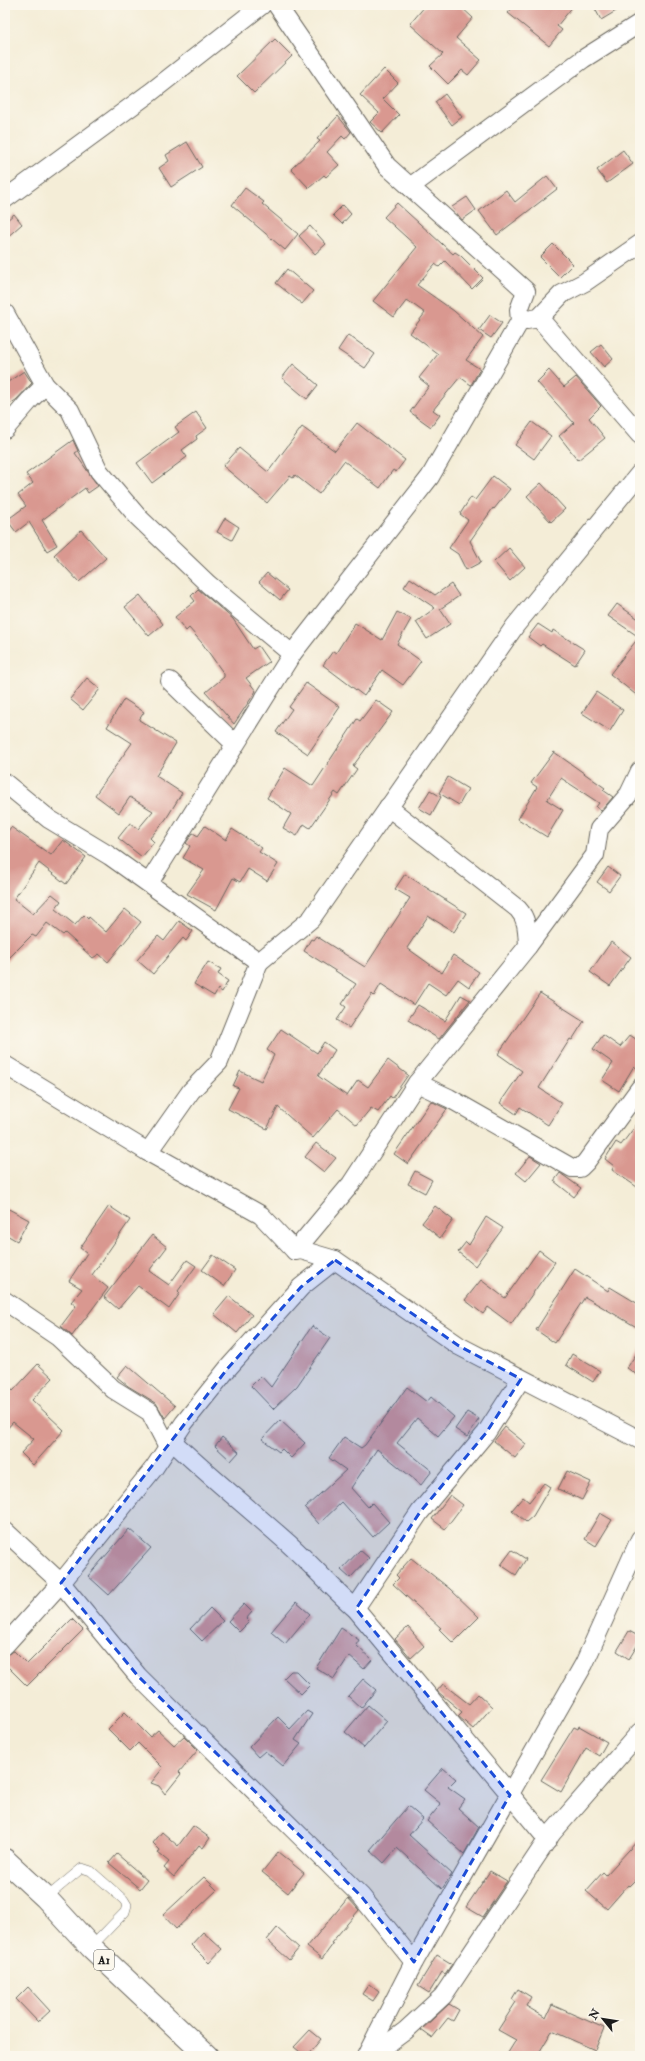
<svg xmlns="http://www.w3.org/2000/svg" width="645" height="2061" font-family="'IM FELL Double Pica',serif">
	<rect width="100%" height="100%" fill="#fbf7ec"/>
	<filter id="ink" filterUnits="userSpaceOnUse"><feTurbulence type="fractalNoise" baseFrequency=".025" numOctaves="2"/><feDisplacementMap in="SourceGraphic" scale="8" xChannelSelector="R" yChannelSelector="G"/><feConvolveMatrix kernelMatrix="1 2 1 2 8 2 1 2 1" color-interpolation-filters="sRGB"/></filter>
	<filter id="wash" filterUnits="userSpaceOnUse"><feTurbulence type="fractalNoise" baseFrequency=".012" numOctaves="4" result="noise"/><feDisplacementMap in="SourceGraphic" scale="16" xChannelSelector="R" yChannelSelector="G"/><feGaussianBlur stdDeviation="0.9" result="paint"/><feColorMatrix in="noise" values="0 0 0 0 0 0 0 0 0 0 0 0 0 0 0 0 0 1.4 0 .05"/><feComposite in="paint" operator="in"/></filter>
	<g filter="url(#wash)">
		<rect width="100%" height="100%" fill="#f4edd7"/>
		<g id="blocks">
			<g fill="#d99890">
				<polygon points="426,5 459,5 473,18 456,38 481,60 468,75 462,70 448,84 430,66 443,54 410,24"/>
				<polygon points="515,5 574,5 557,26 562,30 549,46 508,13"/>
				<polygon points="593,5 626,5 601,20"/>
				<polygon points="275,39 292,56 254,93 237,76"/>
				<polygon points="384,69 398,83 383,99 399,115 382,133 370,122 379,113 360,95"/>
				<polygon points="445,94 462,117 452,125 435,102"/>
				<polygon points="338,116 351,132 345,139 342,136 327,152 339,165 326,177 324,175 309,188 291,169 320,141 317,139"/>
				<polygon points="187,142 202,167 171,187 159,168 169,161 166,155"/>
				<polygon points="623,150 633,164 607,183 597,170"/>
				<polygon points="547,176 557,189 497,235 479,211 506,190 515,202"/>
				<polygon points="245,188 264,202 262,204 298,234 285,250 232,205"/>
				<polygon points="467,197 476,210 462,220 452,207"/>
				<polygon points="397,203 453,254 455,252 461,256 483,278 472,289 445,261 439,267 435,264 417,285 454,311 483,337 466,360 480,369 471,385 460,377 433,410 440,415 431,427 410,412 429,386 419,378 438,354 410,333 425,313 407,300 394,317 373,301 417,247 384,217"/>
				<polygon points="343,205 351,214 342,224 333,215"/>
				<polygon points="14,214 22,224 5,239 5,222"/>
				<polygon points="310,226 326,244 315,254 299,236"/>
				<polygon points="553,244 573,264 560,277 540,257"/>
				<polygon points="287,269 313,291 302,304 276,283"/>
				<polygon points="490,315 502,323 491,338 479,330"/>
				<polygon points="348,335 375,354 365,368 338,350"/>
				<polygon points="601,344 613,359 604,367 591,352"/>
				<polygon points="293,364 318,385 307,399 282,378"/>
				<polygon points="549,370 564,387 576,377 601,406 589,418 605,438 578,460 559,436 574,423 537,382"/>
				<polygon points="24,371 32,383 16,400 5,407 5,384"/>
				<polygon points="196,412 207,428 196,436 197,439 182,450 187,457 152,483 137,463 179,432 175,427"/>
				<polygon points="532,422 551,436 534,459 515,445"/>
				<polygon points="357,423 405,460 396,472 393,470 380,488 344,461 319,494 295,475 293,478 290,476 267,503 223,466 239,448 268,472 302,427 335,451"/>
				<polygon points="73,440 78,451 75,453 98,486 88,493 85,488 42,520 57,545 47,551 29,522 16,532 7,520 26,506 18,495 33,483 26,474"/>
				<polygon points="493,476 510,489 494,509 493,508 470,541 481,562 466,570 458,554 449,548 468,520 460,514 471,497 475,500"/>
				<polygon points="541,483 565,509 551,522 527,496"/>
				<polygon points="225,518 239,527 232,540 217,532"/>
				<polygon points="81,530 106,558 79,582 54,555"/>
				<polygon points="509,548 525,567 510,581 494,562"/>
				<polygon points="267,573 288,590 280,600 259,582"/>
				<polygon points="410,578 435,595 451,584 459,596 440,609 450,624 427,639 416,622 435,608 404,587"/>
				<polygon points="198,589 233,619 253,649 258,646 269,662 246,678 256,691 234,724 206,692 224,677 224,674 202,643 189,628 186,631 175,617 195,601 191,596"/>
				<polygon points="140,595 163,624 149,636 125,607"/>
				<polygon points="617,604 640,620 640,698 610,674 639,637 608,616"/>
				<polygon points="397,612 411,619 397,644 421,661 403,685 382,670 364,696 323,665 333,651 336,653 355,623 382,640"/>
				<polygon points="538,624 552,633 553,630 585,650 575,665 542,644 540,646 528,637"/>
				<polygon points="87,678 100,689 83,710 70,699"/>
				<polygon points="306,683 340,707 308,754 276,732 292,709 289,707"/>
				<polygon points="596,692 623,710 610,731 582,713"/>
				<polygon points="124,699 144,712 139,720 176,743 156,776 182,793 166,819 150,838 154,842 142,857 118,838 130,823 138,829 153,811 130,797 119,813 95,795 132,743 107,727"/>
				<polygon points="376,700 393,712 353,766 357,769 339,795 335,792 310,828 304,824 297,836 283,828 291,814 267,798 285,768 313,786 357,719 360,721"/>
				<polygon points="554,752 605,788 603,790 613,797 601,811 596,807 599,803 561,778 547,800 563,810 547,837 518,819 537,787 531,783"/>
				<polygon points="448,777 468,789 459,805 439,793"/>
				<polygon points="430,790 441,797 431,815 419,808"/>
				<polygon points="205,826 226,840 232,829 262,848 259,852 278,864 267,881 248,869 240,882 233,878 216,910 187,894 204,870 183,858 190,846 186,843 193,833 198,836"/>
				<polygon points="11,827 51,855 63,840 86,857 66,884 39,863 14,899 33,914 52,894 61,901 55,909 75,925 84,915 88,919 89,917 106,932 125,909 141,922 108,962 99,954 93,958 65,933 63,935 47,923 36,937 32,935 5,962 5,835"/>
				<polygon points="608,867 620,876 609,891 597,882"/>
				<polygon points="405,874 466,913 454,932 428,916 407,948 442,973 453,955 479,972 469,987 458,979 446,995 428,983 414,1005 381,984 374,996 372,994 349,1028 337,1020 346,1007 342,1004 356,984 304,951 311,939 313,940 316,936 365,967 410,898 395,889"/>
				<polygon points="179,921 193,931 186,941 183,938 153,974 137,960 158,936 164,941"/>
				<polygon points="611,942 631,957 610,986 590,972"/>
				<polygon points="208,962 221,969 218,974 228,981 222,992 218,989 214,996 194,984"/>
				<polygon points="540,993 584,1021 572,1040 570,1039 539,1088 562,1103 548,1125 520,1107 516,1114 500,1103 522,1071 498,1054"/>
				<polygon points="461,995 470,1000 439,1039 408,1020 418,1005 445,1021"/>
				<polygon points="281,1029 317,1053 324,1042 335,1050 318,1076 347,1096 358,1080 368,1087 388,1060 408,1075 392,1098 390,1096 378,1112 371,1108 357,1125 338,1109 313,1138 278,1107 267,1129 228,1109 239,1088 233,1086 240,1071 261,1081 274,1055 267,1050"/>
				<polygon points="603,1035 620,1047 630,1035 640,1042 640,1071 634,1066 619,1091 602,1080 613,1063 593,1049"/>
				<polygon points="431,1101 447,1109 408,1164 394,1154"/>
				<polygon points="640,1120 640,1189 612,1170 614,1166 605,1159 616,1142 621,1145"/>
				<polygon points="316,1143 336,1158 324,1172 305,1157"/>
				<polygon points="530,1156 541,1163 526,1181 516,1173"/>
				<polygon points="415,1171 432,1180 425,1193 408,1184"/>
				<polygon points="560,1173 581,1188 574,1197 554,1181"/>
				<polygon points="109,1206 130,1220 92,1275 108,1288 72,1336 61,1326 76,1306 71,1302 82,1289 69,1281 87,1253 80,1248"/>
				<polygon points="435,1206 453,1220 440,1238 422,1223"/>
				<polygon points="5,1207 29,1220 17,1241 5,1234"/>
				<polygon points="486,1217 503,1228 475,1266 458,1252 466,1242 469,1245"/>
				<polygon points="152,1235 167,1247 149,1271 169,1285 187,1260 196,1266 178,1291 180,1293 169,1309 138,1286 118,1309 104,1297"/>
				<polygon points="539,1250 555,1262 511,1324 488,1307 483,1314 465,1300 481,1280 505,1298"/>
				<polygon points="213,1255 235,1270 224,1286 202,1270"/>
				<polygon points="575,1269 608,1291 610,1287 640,1305 640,1329 585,1297 555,1343 536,1330"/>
				<polygon points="229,1296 252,1315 237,1333 214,1314"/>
				<polygon points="312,1326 330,1338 297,1386 273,1409 251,1386 261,1376 271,1387"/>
				<polygon points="640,1348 640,1377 627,1368"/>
				<polygon points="572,1354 600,1371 593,1382 566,1365"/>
				<polygon points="38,1364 53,1378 32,1400 64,1430 33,1465 21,1453 34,1439 13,1422 5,1431 5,1384 13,1391"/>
				<polygon points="127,1365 175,1406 165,1418 156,1403 128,1386 117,1377"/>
				<polygon points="407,1387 427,1402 431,1397 454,1417 438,1436 417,1418 397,1443 432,1471 421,1485 377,1449 351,1488 368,1507 372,1503 389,1522 373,1537 342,1502 319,1524 305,1508 346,1470 329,1458 344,1437 361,1448 365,1445"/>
				<polygon points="467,1412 479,1419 467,1437 455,1429"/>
				<polygon points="280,1420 305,1443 291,1458 282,1449 279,1452 262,1439"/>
				<polygon points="505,1427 526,1444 515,1458 494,1441"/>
				<polygon points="222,1437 239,1452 231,1461 215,1446"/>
				<polygon points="567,1471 591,1482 582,1500 558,1489"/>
				<polygon points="544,1483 550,1487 533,1516 526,1522 512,1510 523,1497 529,1502"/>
				<polygon points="450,1495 463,1505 445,1529 432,1519"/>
				<polygon points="600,1513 612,1520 596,1546 585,1539"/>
				<polygon points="129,1529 151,1548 109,1595 88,1576"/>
				<polygon points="360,1550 369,1558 350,1578 341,1570"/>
				<polygon points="512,1550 526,1559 516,1575 501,1565"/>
				<polygon points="411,1558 450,1589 479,1617 453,1643 439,1629 441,1628 393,1584 399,1578 396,1575"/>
				<polygon points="296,1602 310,1614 285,1644 271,1632"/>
				<polygon points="244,1604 252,1612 246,1619 249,1622 239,1632 228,1621"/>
				<polygon points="210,1608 223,1621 202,1641 190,1629"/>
				<polygon points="72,1619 83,1630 27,1686 5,1664 5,1655 14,1651 27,1664"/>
				<polygon points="408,1627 424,1646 411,1658 395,1639"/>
				<polygon points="341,1628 359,1640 356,1645 372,1660 364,1669 349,1656 334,1679 316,1668"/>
				<polygon points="629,1631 640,1637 640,1641 629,1659 617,1651"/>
				<polygon points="291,1671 296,1671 310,1685 301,1694 284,1678"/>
				<polygon points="363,1679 376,1690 361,1708 348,1696"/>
				<polygon points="443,1684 469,1704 478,1694 492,1707 473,1729 458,1716 462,1712 437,1691"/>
				<polygon points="368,1705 387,1721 364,1748 345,1732"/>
				<polygon points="307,1711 312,1714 295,1740 301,1744 283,1766 265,1751 258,1757 249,1747 278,1717 290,1729"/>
				<polygon points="125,1712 150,1737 158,1730 174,1745 184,1736 198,1750 179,1772 181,1774 165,1794 159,1786 151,1783 163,1768 138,1743 130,1751 108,1729"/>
				<polygon points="579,1726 607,1742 599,1756 586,1748 561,1792 541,1780 574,1727 578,1729"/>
				<polygon points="443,1768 456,1779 448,1787 465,1799 458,1808 479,1827 464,1854 427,1821 441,1804 424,1790"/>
				<polygon points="408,1806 423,1819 409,1835 452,1874 442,1889 397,1848 384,1863 370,1850"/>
				<polygon points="193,1826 210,1838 203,1848 199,1845 174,1877 164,1868 169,1862 158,1853 160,1850 153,1843 162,1832 178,1846"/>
				<polygon points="640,1838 640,1875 629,1886 628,1885 607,1909 586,1891 603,1872 606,1875"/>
				<polygon points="278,1852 304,1873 288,1893 262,1872"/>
				<polygon points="117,1854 147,1880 140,1889 109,1863"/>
				<polygon points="490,1871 507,1881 483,1917 466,1907"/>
				<polygon points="204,1877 217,1890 176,1929 163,1915"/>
				<polygon points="348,1898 359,1910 331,1943 333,1944 322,1959 307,1947"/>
				<polygon points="277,1928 299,1948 289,1960 267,1940"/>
				<polygon points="203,1932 222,1949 209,1963 191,1945"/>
				<polygon points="437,1955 452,1964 445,1974 442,1972 429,1993 418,1986"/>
				<polygon points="369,1984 379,1992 373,2001 362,1994"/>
				<polygon points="28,1987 50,2011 38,2022 16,1999"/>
				<polygon points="518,1989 531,1997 526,2006 546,2018 552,2005 604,2028 595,2050 552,2031 537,2056 506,2056 516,2040 498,2030 516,2002 512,1999"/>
				<polygon points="449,2004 459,2010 453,2021 448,2018 432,2038 421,2030"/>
				<polygon points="310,2030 321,2039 307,2056 305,2056 294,2047"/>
			</g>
		</g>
	</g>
	<g filter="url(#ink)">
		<use href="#blocks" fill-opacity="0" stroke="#68655d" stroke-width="1"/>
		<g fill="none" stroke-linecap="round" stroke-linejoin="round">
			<defs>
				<polyline id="lane" points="46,1898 82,1868 91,1871 124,1900 127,1905 125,1912 91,1947"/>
				<g id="street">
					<polyline points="277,5 387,166 526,291 519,310 520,321 430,477 292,654"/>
					<polyline points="410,187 583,59 640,23"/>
					<polyline points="5,199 151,92 262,5"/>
					<polyline points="5,313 45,385 70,410 99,471 138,517 208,584 292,654 149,883"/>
					<polyline points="539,318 640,435"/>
					<polyline points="527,320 539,318 562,294 585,282 640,244"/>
					<polyline points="5,429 30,400 45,385"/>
					<polyline points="170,681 235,744"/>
					<polyline points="5,783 49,819 110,856 259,962 219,1062 191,1091 148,1152"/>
					<path d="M 388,807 L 518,909 C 528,920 527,931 528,946"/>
					<polyline points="259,962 311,919 515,626 640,473"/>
					<polyline points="5,1065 148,1152 261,1215 295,1251 301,1250 335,1260 459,1346 640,1440"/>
					<polyline points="417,1083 449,1098 572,1168 580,1168 586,1162 640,1088"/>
					<polyline points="295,1251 351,1184 417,1083 528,946 595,855 599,829 629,794 640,771"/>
					<polyline points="5,1301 58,1337 113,1389 150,1412 168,1447"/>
					<path d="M 172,1441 C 210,1477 250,1509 289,1544 C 312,1565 333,1589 356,1609 L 548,1840"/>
					<polyline points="5,1531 61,1583 138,1676 361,1896 414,1962"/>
					<polyline points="356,1609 358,1604 420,1512 486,1433 521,1379"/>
					<polyline points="5,1645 61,1583 154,1468 184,1423 228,1368 301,1287 335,1260"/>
					<polyline points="366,2056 414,1962 584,1664 640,1539"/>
					<polyline points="371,2056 405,2031 443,1996 552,1833 640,1732"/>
				</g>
				<polyline id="highway" points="5,1860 46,1898 91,1947 207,2056"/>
			</defs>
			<use href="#lane" stroke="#68655d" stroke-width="10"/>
			<use href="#street" stroke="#68655d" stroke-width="20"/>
			<use href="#highway" stroke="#68655d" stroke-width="24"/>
			<use href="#lane" stroke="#fff" stroke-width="9"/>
			<use href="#street" stroke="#fff" stroke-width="18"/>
			<use href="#highway" stroke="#fff" stroke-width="22"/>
		</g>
	</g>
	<path fill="#1d4ed8" fill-opacity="0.2" stroke="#1d4ed8" stroke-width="3" stroke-dasharray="8 5" stroke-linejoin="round" d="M 335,1260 L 459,1346 L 521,1379 L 486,1433 L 420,1512 L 356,1609 L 510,1795 L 414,1962 L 361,1896 L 138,1676 L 61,1583 L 228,1368 L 301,1287 Z"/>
	<g text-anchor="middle" stroke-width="4" stroke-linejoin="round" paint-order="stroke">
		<rect fill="#fbf7ec" stroke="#5f5e5a" stroke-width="1" x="94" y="1950" width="20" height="20" rx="3"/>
		<g font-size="12" font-weight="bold" fill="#1c1c1c">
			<text x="104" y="1964">A1</text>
		</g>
	</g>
	<rect width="645" height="2061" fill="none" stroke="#fbf7ec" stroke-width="20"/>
	<g transform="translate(603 2019) rotate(300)" stroke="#fbf7ec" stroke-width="3" paint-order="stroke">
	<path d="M0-3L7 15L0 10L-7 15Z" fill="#1c1c1c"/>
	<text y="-6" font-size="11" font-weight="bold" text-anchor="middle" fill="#1c1c1c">N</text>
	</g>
</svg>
